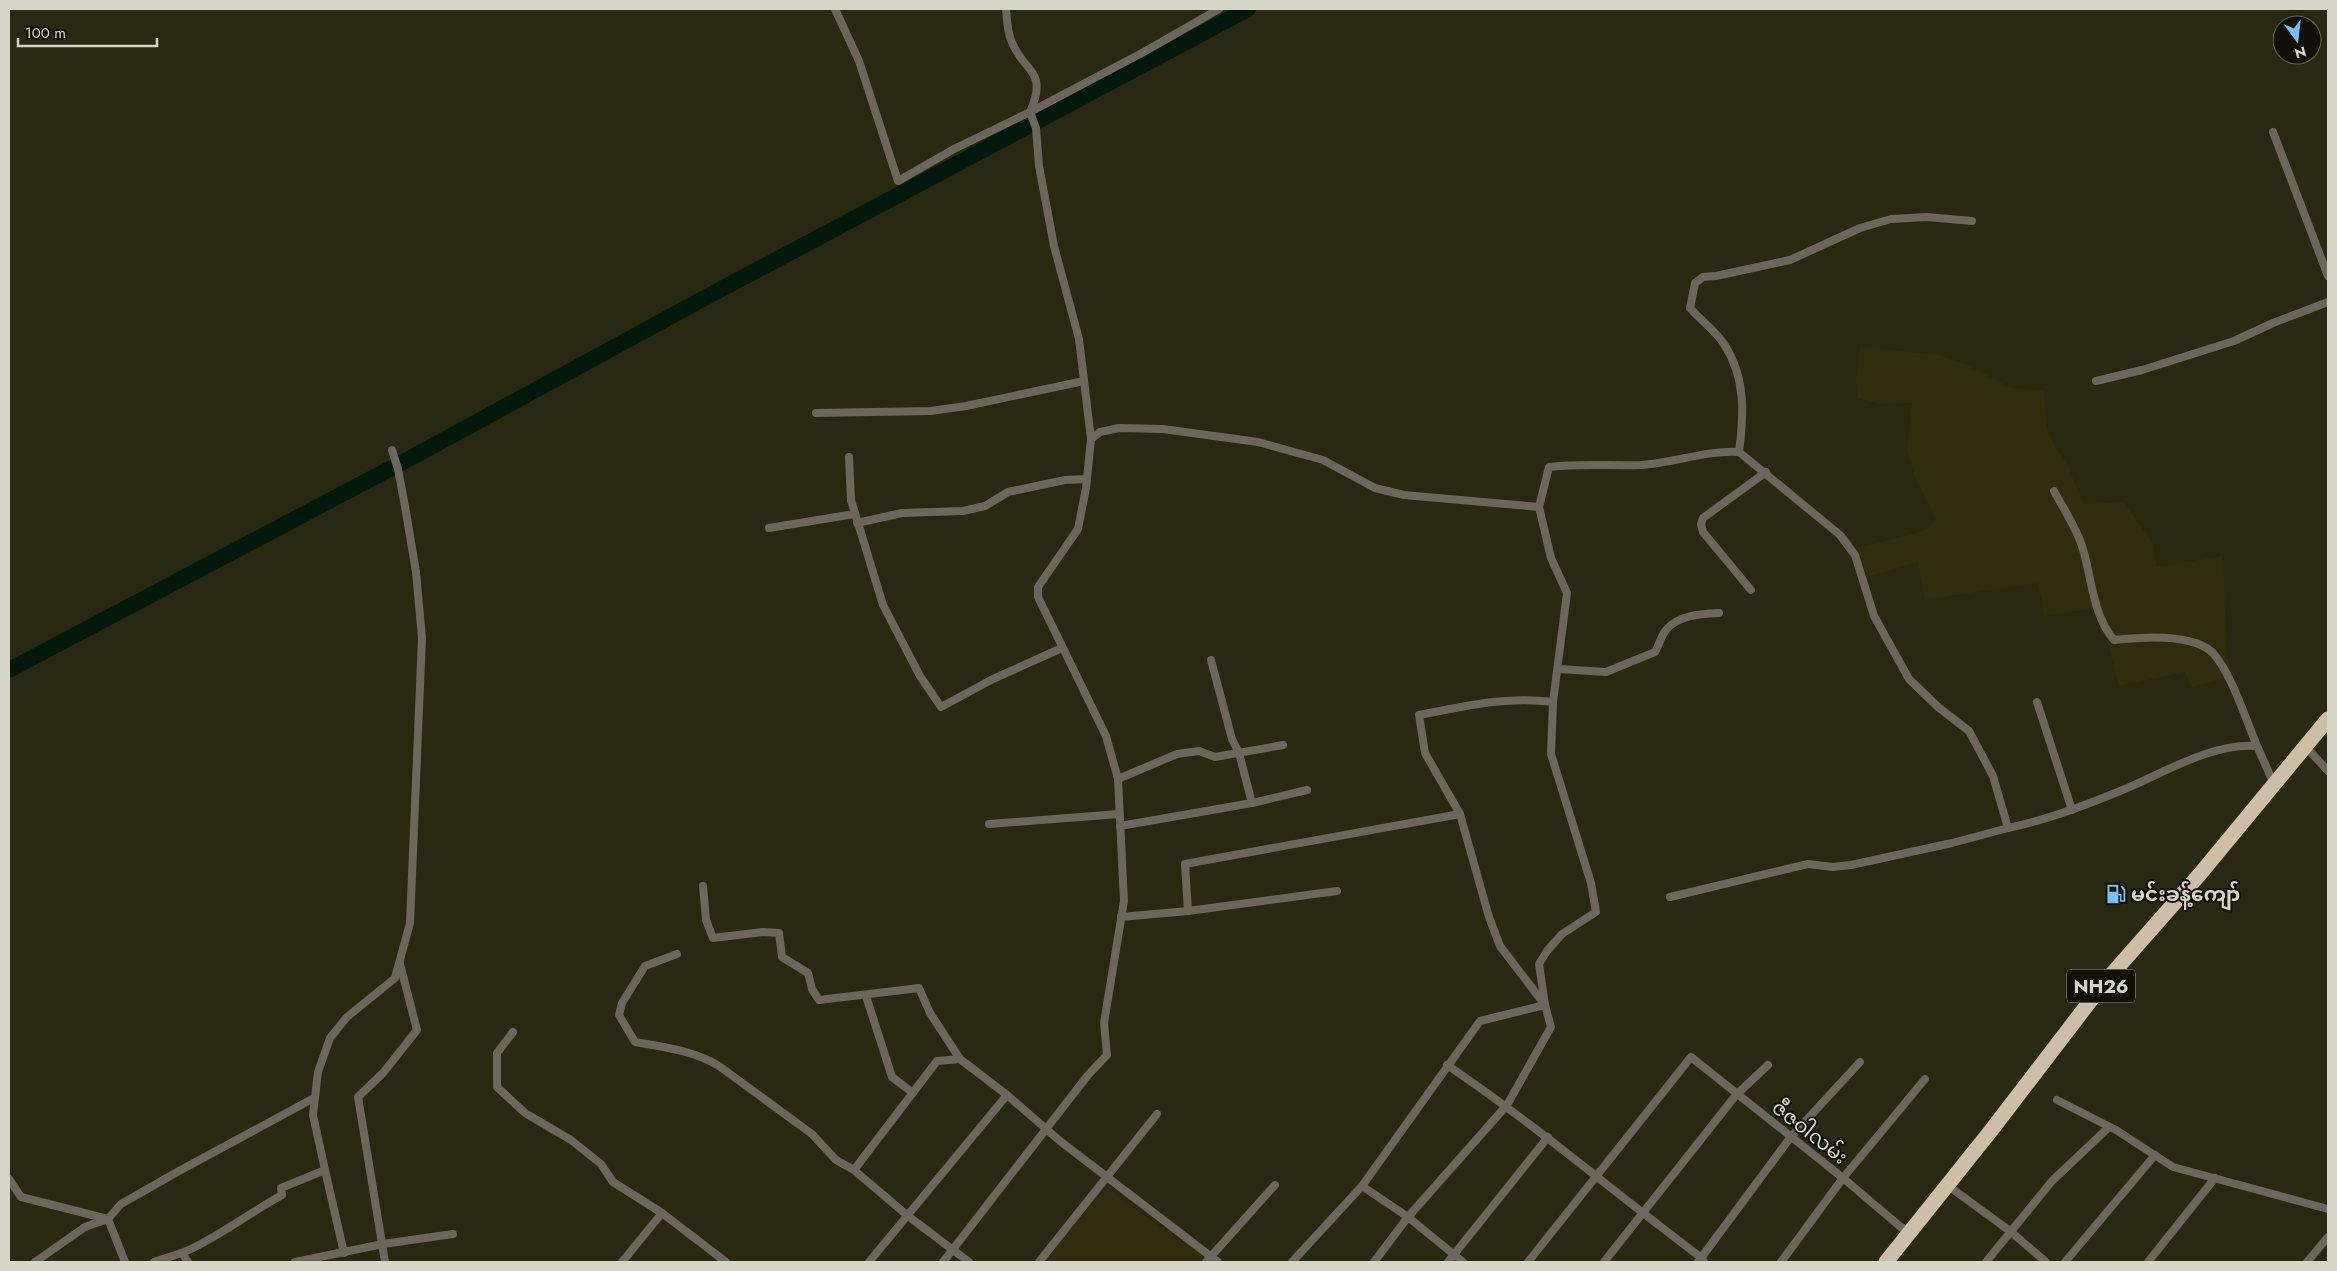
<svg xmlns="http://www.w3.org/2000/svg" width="2337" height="1271" font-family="Jost,'Noto Sans Myanmar',sans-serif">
	<rect width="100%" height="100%" fill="#292811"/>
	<g fill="#2f2d0e">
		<polygon points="1860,347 1940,355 1965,364 2012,388 2044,391 2047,427 2053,443 2068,466 2084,504 2124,502 2153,544 2157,567 2223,556 2227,658 2240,688 2235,693 2225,678 2192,687 2185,672 2119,686 2098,608 2044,616 2038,583 1925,600 1918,562 1867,577 1857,548 1926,530 1937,519 1915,478 1907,451 1912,403 1878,404 1858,398 1856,379"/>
		<polygon points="1106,1188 1203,1257 1198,1262 1044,1262"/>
	</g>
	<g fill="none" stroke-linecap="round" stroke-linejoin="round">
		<polyline stroke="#00190c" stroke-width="16" points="9,670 418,454 699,301 1248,9"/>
		<g stroke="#6c665c" stroke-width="8">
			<polyline points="835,9 859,61 898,181 954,149 1030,112 1142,53 1219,9"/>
			<polyline points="2273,132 2328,276"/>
			<polyline points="2096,381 2142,370 2234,341 2273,323 2328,302"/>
			<polyline points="816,413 931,411 966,406 1084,381"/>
			<polyline points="1091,439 1100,432 1119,428 1163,429 1258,442 1323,460 1375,488 1404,495 1539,507"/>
			<path d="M 1739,452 C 1744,414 1746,378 1724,344 C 1715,330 1700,320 1690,308 L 1695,283 L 1703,277 L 1716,276 L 1790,260 L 1860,228 L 1891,219 L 1927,217 L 1972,221"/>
			<polyline points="849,457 851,500 883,605 920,676 941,707 993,679 1062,648"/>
			<path d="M 2054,491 C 2063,508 2076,527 2082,546 C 2092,577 2092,614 2114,640 C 2140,637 2191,633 2212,652 C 2231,672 2246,720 2257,746"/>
			<polyline points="857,523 902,513 963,511 985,506 1008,492 1065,480 1087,479"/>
			<polyline points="769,528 854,514"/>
			<polyline points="1751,590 1703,532 1701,524 1703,518 1766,472"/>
			<polyline points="1211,660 1232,739 1239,753 1252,803"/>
			<path d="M 1559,669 L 1606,672 L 1655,652 C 1659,645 1661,636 1666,630 C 1678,615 1701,614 1719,613"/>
			<polyline points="2037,702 2072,810"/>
			<polyline points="2306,747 2328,771"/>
			<polyline points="1118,779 1177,754 1199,751 1215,757 1283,745"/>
			<path d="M 1460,814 L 1425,753 L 1419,715 C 1467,706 1504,696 1553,702"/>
			<polyline points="989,824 1119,814"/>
			<polyline points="1120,826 1252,803 1307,790"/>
			<path d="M 2008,828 C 2047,820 2084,806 2120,791 C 2160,775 2212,742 2257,746 L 2274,784"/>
			<polyline points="703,886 706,920 713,938 763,932 779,933 782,957 808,973 812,989 819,1000 919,988 930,1013 960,1059 1007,1095 1060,1141 1218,1262"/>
			<polyline points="1188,911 1185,864 1460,814 1489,917 1500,946 1545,1005 1480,1021 1362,1186 1292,1262"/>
			<polyline points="1121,917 1188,911 1337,891"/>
			<path d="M 677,954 L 645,966 L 622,1003 L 619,1015 L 635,1042 C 665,1047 694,1051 719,1066 L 812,1134 L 836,1160 L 854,1170 L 908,1216 L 969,1262"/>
			<polyline points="866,996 892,1077 913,1093"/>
			<polyline points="513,1032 497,1053 497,1087 525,1113 571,1140 601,1164 613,1182 662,1213 726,1262"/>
			<path d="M 1447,1065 C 1536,1125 1616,1194 1702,1258 L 1704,1262"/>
			<polyline points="2057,1100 2116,1130 2173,1167 2328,1209"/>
			<polyline points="325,1170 344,1253"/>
			<polyline points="854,1170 937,1061 960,1059"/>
			<polyline points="9,1179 21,1197 108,1219"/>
			<polyline points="1947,1185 2010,1231 2046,1262"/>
			<polyline points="1362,1186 1408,1217 1463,1262"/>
			<polyline points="108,1219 125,1262"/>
			<polyline points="182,1253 188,1262"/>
			<polyline points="35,1262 85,1227 108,1219 121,1204 179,1171 314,1098"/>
			<path d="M 154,1262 C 168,1257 182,1254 195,1247 C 225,1232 253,1211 282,1195 L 281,1188 L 325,1170 L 313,1115 L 318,1072 L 330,1038 L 347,1017 L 395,978 L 410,923 L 422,638 L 416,572 L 406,512 L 398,469 L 392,450"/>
			<polyline points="295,1262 383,1244 453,1234"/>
			<polyline points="385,1262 358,1097 383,1073 417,1030 400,964"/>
			<polyline points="622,1262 662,1213"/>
			<polyline points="869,1262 1007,1095"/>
			<path d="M 943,1262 L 1088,1075 L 1107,1055 L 1104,1023 L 1124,901 L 1118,779 L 1106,736 L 1038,597 L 1038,587 L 1078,529 L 1086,488 L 1091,439 L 1079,339 L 1054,246 L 1039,166 L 1036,128 L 1030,112 C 1049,69 1023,73 1011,40 C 1007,30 1007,19 1006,9"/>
			<polyline points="1039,1262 1157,1114"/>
			<polyline points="1206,1262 1275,1185"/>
			<path d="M 1374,1262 L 1408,1217 L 1507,1105 L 1551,1027 L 1545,1005 L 1539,964 L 1547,951 L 1562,934 L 1596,912 L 1591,883 L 1551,754 L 1553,702 L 1567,593 L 1551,558 L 1539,507 L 1549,467 C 1579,463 1610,466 1641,465 C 1674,463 1706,450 1739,452 L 1840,535 L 1855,555 L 1874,616 L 1909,679 L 1938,707 L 1969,731 L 1993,776 L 2008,828 L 1952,843 L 1851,865 L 1833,867 L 1808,864 L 1670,897"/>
			<polyline points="1448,1262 1548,1137"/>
			<polyline points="1528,1262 1691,1057 1843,1178 1909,1234"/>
			<polyline points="1604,1262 1736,1095 1768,1065"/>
			<polyline points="1698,1262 1790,1138 1860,1062"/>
			<polyline points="1781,1262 1843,1178 1925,1079"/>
			<polyline points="1986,1262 2052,1181 2109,1127"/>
			<polyline points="2065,1262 2155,1155"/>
			<polyline points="2148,1262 2215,1178"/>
			<polyline points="2307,1262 2328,1237"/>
		</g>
		<polyline stroke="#cebea6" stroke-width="15" points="1886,1262 1993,1128 2104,983 2200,874 2328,719"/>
	</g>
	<defs>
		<symbol id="fuel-bare" viewBox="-9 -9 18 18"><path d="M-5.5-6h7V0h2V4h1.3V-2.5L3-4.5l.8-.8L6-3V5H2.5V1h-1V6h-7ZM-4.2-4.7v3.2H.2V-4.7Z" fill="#73c1f6" stroke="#101007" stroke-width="2.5" paint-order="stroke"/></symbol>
	</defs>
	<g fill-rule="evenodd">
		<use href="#fuel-bare" x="2102" y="880" width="28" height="28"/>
	</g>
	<g text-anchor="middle" stroke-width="4" stroke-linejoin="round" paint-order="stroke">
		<rect fill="#101007" stroke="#9b9b8e" stroke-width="1" x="2067" y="969.5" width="68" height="33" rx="4"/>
		<g font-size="19" font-weight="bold" fill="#d6d6c8">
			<text x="2101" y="993">NH26</text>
		</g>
		<g font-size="20" font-weight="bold" fill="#d6d6c8" stroke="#101007" text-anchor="start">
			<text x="2131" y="901">မင်းခန့်ကျော်</text>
		</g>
		<g font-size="20" fill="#d6d6c8" stroke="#101007">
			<text transform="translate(1810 1132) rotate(38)" y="7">ဇီဇဝါလမ်း</text>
		</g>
	</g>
	<rect width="2337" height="1271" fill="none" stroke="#d6d6c8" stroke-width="20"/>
	<g transform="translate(2297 40) rotate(165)"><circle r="24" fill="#101007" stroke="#5f5f54"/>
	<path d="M0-4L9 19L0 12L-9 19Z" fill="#73c1f6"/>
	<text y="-8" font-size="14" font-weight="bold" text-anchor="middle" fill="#d6d6c8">N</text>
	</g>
	<path d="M18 38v8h139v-8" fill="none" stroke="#d6d6c8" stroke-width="2.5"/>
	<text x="25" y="38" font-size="15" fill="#d6d6c8" stroke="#101007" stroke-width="4" paint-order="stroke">100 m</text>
</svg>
